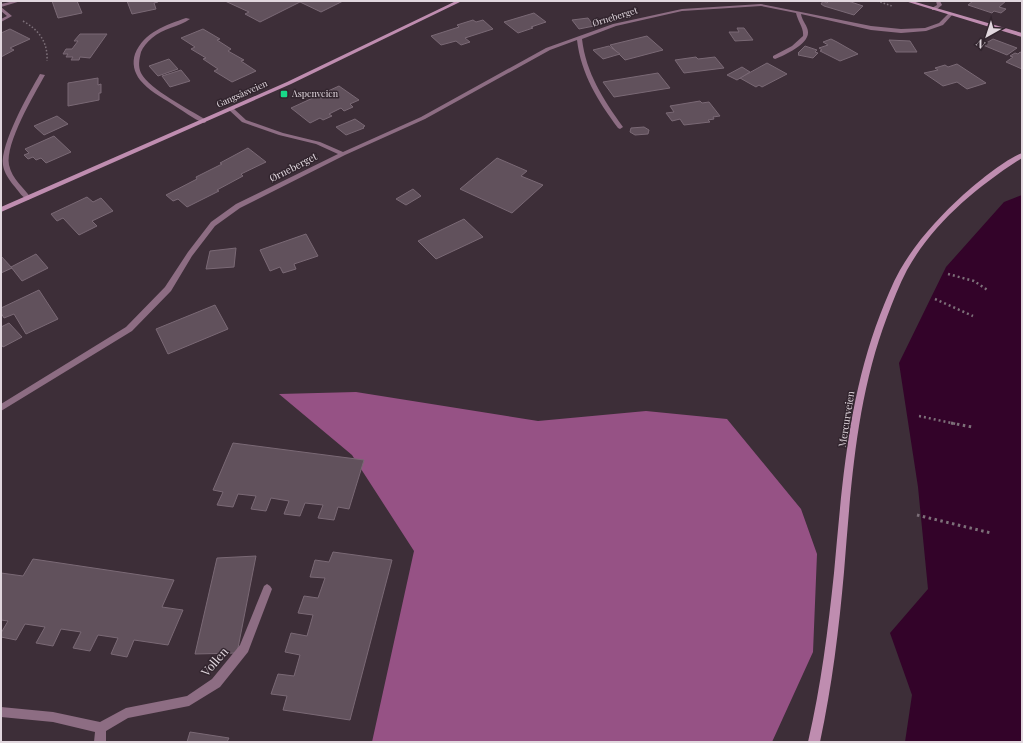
<svg xmlns="http://www.w3.org/2000/svg" width="1023" height="743" font-family="'Playfair Display',serif">
	<rect width="100%" height="100%" fill="#3d2e38"/>
	<polygon fill="#965285" points="356,392 538,421 646,411 727,419 801,509 817,554 813,652 772,742 372,742 414,551 352,455 279,394"/>
	<polygon fill="#330329" points="1022,195 1022,742 905,742 912,695 890,633 928,589 918,487 899,363 946,267 1004,202"/>
	<g fill="#61515c" stroke="#7a6975">
		<polygon points="52,1 77,1 82,13 58,18"/>
		<polygon points="127,1 157,1 158,2 154,3 156,9 132,14"/>
		<polygon points="225,1 343,1 321,12 300,2 260,22 245,14 249,12"/>
		<polygon points="823,1 827,3 829,1 848,1 863,6 854,15 824,6 821,4"/>
		<polygon points="973,1 1006,1 999,7 1006,9 1001,13 994,11 992,13 968,5"/>
		<polygon points="534,13 546,22 531,27 533,28 518,33 504,22"/>
		<polygon points="588,18 594,26 579,29 572,20"/>
		<polygon points="473,20 476,22 483,20 493,29 465,38 470,42 461,45 456,41 441,45 431,36 459,27 457,25"/>
		<polygon points="737,28 744,28 753,40 735,41 729,32 739,32"/>
		<polygon points="10,29 30,39 10,48 14,50 1,57 1,33"/>
		<polygon points="203,29 220,39 217,40 231,49 228,51 244,60 241,61 256,71 232,82 214,71 218,69 203,59 206,58 191,49 195,47 181,38"/>
		<polygon points="80,34 107,34 90,58 80,57 79,60 71,60 73,57 66,57 68,54 63,54 66,49 72,49 78,41 74,41"/>
		<polygon points="647,36 663,50 625,60 610,45"/>
		<polygon points="831,39 837,42 858,54 840,61 820,51 822,50 819,48 828,45 823,42"/>
		<polygon points="993,39 1017,48 1007,55 983,45"/>
		<polygon points="889,40 910,41 917,52 896,52"/>
		<polygon points="609,46 620,54 603,59 593,50"/>
		<polygon points="805,46 817,50 815,52 818,53 813,58 798,55 799,54 798,53"/>
		<polygon points="1020,52 1022,53 1022,69 1006,62 1013,57 1010,56 1015,53 1018,54"/>
		<polygon points="696,57 698,59 715,57 724,68 684,73 675,60"/>
		<polygon points="169,59 178,69 158,76 149,66"/>
		<polygon points="767,63 787,74 762,87 759,85 756,87 740,78"/>
		<polygon points="957,64 986,83 967,89 957,82 943,86 924,73 938,70 935,68 945,65 948,67"/>
		<polygon points="742,67 750,72 737,80 727,75"/>
		<polygon points="181,70 190,81 170,87 162,76"/>
		<polygon points="658,73 670,88 614,97 603,82"/>
		<polygon points="98,78 98,85 101,84 101,93 99,93 99,100 68,106 68,83"/>
		<polygon points="339,86 359,100 350,104 353,107 344,111 341,108 329,114 332,116 323,120 320,118 310,123 291,108"/>
		<polygon points="700,101 702,103 709,102 720,116 713,117 714,119 708,120 710,122 684,125 680,119 672,121 666,113 674,112 670,106"/>
		<polygon points="57,116 68,124 44,135 34,126"/>
		<polygon points="355,119 365,126 363,127 364,128 346,135 336,127"/>
		<polygon points="644,127 649,130 648,134 635,135 630,132 631,128"/>
		<polygon points="54,136 71,152 46,163 41,158 36,160 33,157 28,159 24,155 29,153 25,149"/>
		<polygon points="248,148 266,162 241,174 243,176 217,190 219,191 187,207 178,199 173,201 166,195 197,179 196,177 222,164 220,163"/>
		<polygon points="497,158 527,171 521,176 543,185 512,213 460,189"/>
		<polygon points="413,189 421,196 406,205 396,199"/>
		<polygon points="87,197 93,202 101,198 113,211 92,221 97,226 79,235 63,218 57,221 51,214"/>
		<polygon points="464,219 483,237 436,259 418,241"/>
		<polygon points="306,234 318,256 294,264 296,269 283,273 280,267 270,271 260,250"/>
		<polygon points="236,248 234,267 206,269 210,251"/>
		<polygon points="36,254 48,268 22,281 11,267"/>
		<polygon points="1,256 12,268 1,273"/>
		<polygon points="39,290 58,319 26,334 14,314 4,318 1,313 1,308"/>
		<polygon points="215,305 228,329 168,354 156,329"/>
		<polygon points="9,323 22,337 3,347 1,344 1,327"/>
		<polygon points="233,443 364,460 349,509 338,507 334,520 318,518 323,505 305,503 300,516 284,514 289,501 271,498 266,511 251,509 256,496 238,494 233,507 217,505 223,492 213,490"/>
		<polygon points="333,552 392,560 350,720 283,710 287,696 271,694 278,674 294,676 300,655 285,652 291,633 307,636 313,615 298,613 304,596 318,598 325,578 310,577 315,560 329,562"/>
		<polygon points="256,556 237,653 195,654 217,558"/>
		<polygon points="33,559 174,580 162,607 183,610 168,645 134,640 127,657 111,654 118,638 98,635 90,651 73,648 81,632 61,629 53,646 36,643 45,627 25,624 16,640 1,637 1,633 8,621 1,620 1,573 23,576"/>
		<polygon points="190,732 229,738 227,742 187,742"/>
	</g>
	<g fill="none" stroke-linecap="round" stroke-linejoin="round">
		<g stroke="#7d7079" stroke-width="1.5" stroke-dasharray="1.5 2" stroke-linecap="butt">
			<polyline points="877,1 892,6"/>
			<path d="M 23,21 C 39,30 48,42 47,61"/>
		</g>
		<g stroke="#7d7079" stroke-width="2.5" stroke-dasharray="2 3" stroke-linecap="butt">
			<polyline points="948,274 974,281 989,291"/>
			<polyline points="935,299 973,316"/>
			<polyline points="919,416 956,424"/>
		</g>
		<g stroke="#7d7079" stroke-width="3" stroke-dasharray="2.5 3.5" stroke-linecap="butt">
			<polyline points="951,423 972,427"/>
			<polyline points="917,515 991,533"/>
		</g>
		<polygon fill="#8d6d83" fill-rule="evenodd" points="1,7 12,16 1,22 1,19 7,16 1,11"/>
		<g fill="#8d6d83" fill-rule="evenodd">
			<polygon points="14,1 21,1 1,7 1,4"/>
			<polygon points="936,1 940,1 942,5 936,10 932,10 932,8 937,5"/>
			<path d="M 761,4 L 871,26 L 901,29 L 925,28 L 939,23 L 949,13 L 953,14 L 943,25 L 926,31 L 901,33 L 871,30 L 801,14 C 802,21 808,26 808,32 C 809,44 785,55 775,59 L 773,58 L 773,56 L 792,46 L 803,36 C 804,28 798,22 796,13 L 761,6 L 682,11 L 616,26 L 582,39 C 586,73 603,99 623,127 L 620,129 L 618,128 C 598,101 581,74 577,40 L 550,50 L 425,119 L 345,155 L 240,208 L 215,226 L 192,256 L 171,291 L 132,331 L 1,411 L 1,404 L 126,327 L 165,287 L 188,252 L 211,222 L 236,204 L 338,154 L 316,144 L 279,135 L 242,122 L 229,110 L 229,108 L 233,108 L 246,120 L 283,133 L 320,142 L 343,152 L 421,117 L 546,48 L 613,24 L 682,9 Z"/>
			<path d="M 186,18 L 190,19 C 179,27 163,28 152,38 C 147,42 143,47 141,52 C 139,60 138,66 141,73 C 150,90 189,109 206,120 L 206,122 L 204,123 C 193,119 182,110 172,104 C 161,97 148,90 140,80 C 134,72 132,63 135,54 C 144,32 166,25 186,18 Z"/>
			<path d="M 40,74 L 45,75 C 34,95 5,143 9,165 C 12,179 24,188 31,198 L 28,200 C 23,198 19,192 15,187 C 10,181 4,173 3,165 C 0,144 29,93 40,74 Z"/>
			<polygon points="267,584 270,586 272,589 248,652 220,687 189,706 128,718 106,731 106,742 94,742 95,732 53,722 1,717 1,707 53,712 100,722 126,708 187,696 212,679 240,645 264,586"/>
		</g>
		<g fill="#bf8db0" fill-rule="evenodd">
			<polygon points="456,1 462,1 291,84 1,212 1,207 287,82"/>
			<polygon points="905,1 912,1 1022,33 1022,37"/>
			<path d="M 1022,153 L 1022,158 C 978,186 933,223 907,270 C 899,285 893,301 887,317 C 856,399 851,486 844,572 C 839,629 832,686 820,742 L 808,742 C 821,686 828,630 834,573 C 842,486 848,398 880,315 C 886,300 892,284 900,270 C 916,242 939,217 963,195 C 978,182 1004,160 1022,153 Z"/>
		</g>
	</g>
	<rect fill="#18d989" stroke="#32252e" stroke-width="1.5" x="280" y="90" width="8" height="8" rx="2"/>
	<g text-anchor="middle" stroke-width="3" stroke-linejoin="round" paint-order="stroke">
		<g font-size="9" fill="#e1d7de" stroke="#32252e">
			<text transform="translate(615 17) rotate(-17)" y="3">Ørneberget</text>
			<text transform="translate(242 94) rotate(-24)" y="3">Gangsåsveien</text>
		</g>
		<g font-size="9" fill="#e1d7de" stroke="#32252e" text-anchor="start">
			<text x="292" y="97">Aspenveien</text>
		</g>
		<g font-size="10" fill="#e1d7de" stroke="#32252e">
			<text transform="translate(293 167) rotate(-27)" y="4">Ørneberget</text>
			<text transform="translate(846 419) rotate(-81)" y="4">Mercurveien</text>
		</g>
		<g font-size="12" fill="#e1d7de" stroke="#32252e">
			<text transform="translate(215 662) rotate(-49)" y="4">Vollen</text>
		</g>
	</g>
	<rect width="1023" height="743" fill="none" stroke="#e1d7de" stroke-width="4"/>
	<g transform="translate(987 36) rotate(219)" stroke="#32252e" stroke-width="3" paint-order="stroke">
	<path d="M0-3L7 15L0 10L-7 15Z" fill="#e1d7de"/>
	<text y="-6" font-size="11" font-weight="bold" text-anchor="middle" fill="#e1d7de">N</text>
	</g>
</svg>
